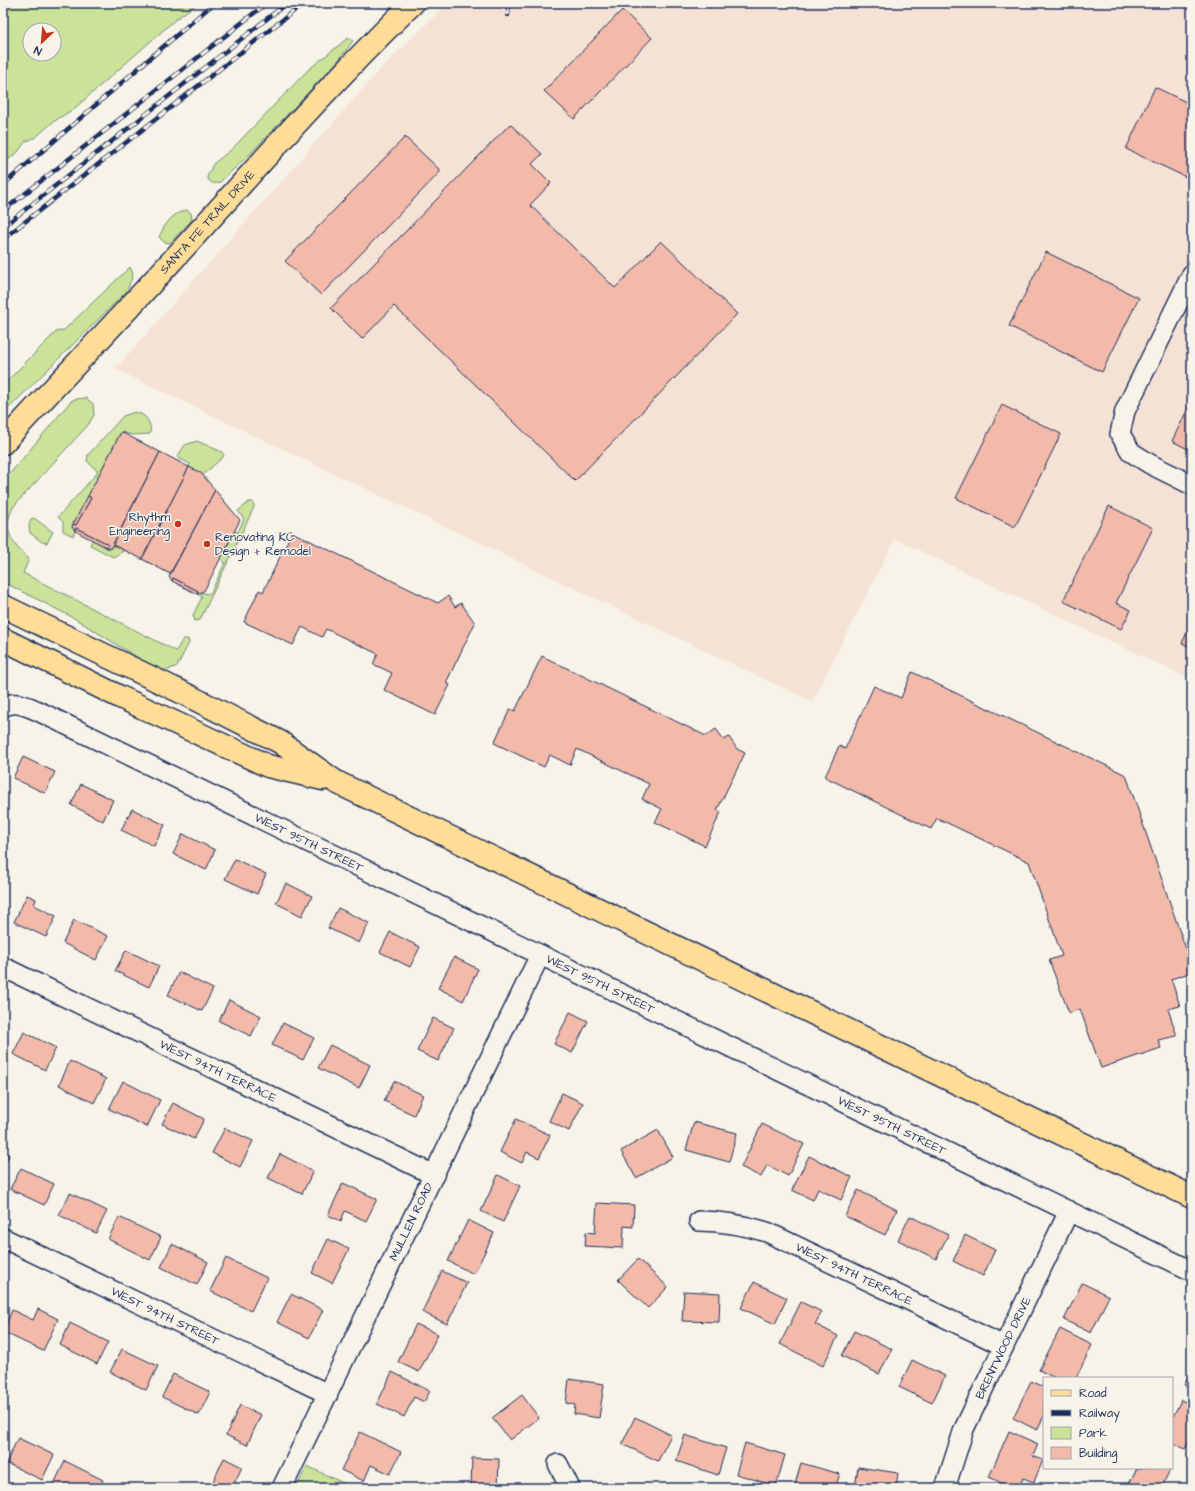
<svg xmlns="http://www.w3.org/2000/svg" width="1195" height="1491" font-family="'Architects Daughter',sans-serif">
	<rect width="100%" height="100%" fill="#f7f3e8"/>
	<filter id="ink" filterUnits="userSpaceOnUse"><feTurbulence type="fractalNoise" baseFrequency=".025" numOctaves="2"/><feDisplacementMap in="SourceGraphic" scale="8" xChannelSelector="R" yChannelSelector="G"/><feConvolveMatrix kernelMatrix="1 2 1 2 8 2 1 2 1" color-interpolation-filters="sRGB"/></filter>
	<g filter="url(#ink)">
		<polygon fill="#f6e2d5" points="448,3 1192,3 1192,680 895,539 812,702 115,369 384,65"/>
		<g fill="#cae399" stroke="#72897c" fill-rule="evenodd">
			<path d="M 3,3 L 198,3 L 176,19 L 75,108 L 53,122 L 36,137 L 25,142 L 18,152 L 3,164 ZM 30,30 L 54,30 L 54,54 L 30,54 Z"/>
			<path d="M 348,38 L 353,41 L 337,62 L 249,155 L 219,183 C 212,184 210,183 207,177 L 213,164 L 232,149 L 308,70 Z"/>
			<path d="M 187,210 L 191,213 L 192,219 L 190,222 L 170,243 L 164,242 L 159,237 C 165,224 172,213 187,210 Z"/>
			<polygon points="130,267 133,274 127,291 3,414 3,385 56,332 64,330"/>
			<path d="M 86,398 L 93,404 L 94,415 L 88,425 L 14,506 C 1,528 12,545 29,559 L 23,573 L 176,651 L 183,639 L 188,639 L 189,643 L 177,666 L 168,670 L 161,670 L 143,661 L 74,618 L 3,582 L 4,579 L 3,578 L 3,482 L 71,401 L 76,399 Z"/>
			<path d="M 135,412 C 146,414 152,423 150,434 L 133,435 L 121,432 L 88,496 L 91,498 L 73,525 L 75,531 L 73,536 L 63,531 L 63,522 L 58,517 L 98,472 L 87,461 L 88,455 L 123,416 Z"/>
			<polygon points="197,441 222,452 224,456 203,475 189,467 190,464 177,457 185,445"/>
			<polygon points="249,502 253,502 254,507 200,620 195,621 193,615 202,597 197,594 202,593 209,594 211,592 225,563 221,558 235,531 238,532 244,519 238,511"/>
			<polygon points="34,518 53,532 47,543 42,542 30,533 29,526 31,519"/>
			<polygon points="94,537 106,548 111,548 113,545 125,550 113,557 90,545"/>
			<polygon points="307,1466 354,1488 296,1488"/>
		</g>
		<g fill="#f3baaa" stroke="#1b2f5e">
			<polygon points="622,10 652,38 574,119 544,91"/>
			<polygon points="1155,87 1192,105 1192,180 1126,149"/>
			<polygon points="510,124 542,154 532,164 551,183 530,205 615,288 661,241 737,314 575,481 394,306 362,339 331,308"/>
			<polygon points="405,137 441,171 321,295 285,261"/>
			<polygon points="1046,252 1139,298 1102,372 1009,326"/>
			<polygon points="1190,404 1192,405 1192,451 1172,441"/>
			<polygon points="1002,405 1061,434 1015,527 956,498"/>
			<polygon points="121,432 160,452 111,548 108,548 106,547 108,544 76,528 75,531 72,527 73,524 76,525 91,498 88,496"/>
			<polygon points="160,452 189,467 142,559 113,545"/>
			<polygon points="189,467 201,473 215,490 170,574 142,559"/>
			<polygon points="215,490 240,520 204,591 197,594 198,591 173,578 172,581 169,577"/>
			<polygon points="88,496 91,498 76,525 73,524"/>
			<polygon points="1109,506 1153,528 1116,603 1131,610 1121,629 1063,601"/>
			<polygon points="76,528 108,544 106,547 75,531"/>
			<polygon points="292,532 438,603 448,596 455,607 461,603 475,623 446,683 450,685 435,715 384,690 392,673 373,664 378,654 326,629 322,637 302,627 293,645 244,622 259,590 263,592"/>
			<polygon points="173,578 198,591 197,594 172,581"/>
			<polygon points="1192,622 1192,648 1182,643"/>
			<polygon points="542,656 706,736 716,729 724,740 729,737 737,749 745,753 717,810 721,812 705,846 655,822 662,809 642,799 649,784 577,749 570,765 550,755 544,767 494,743 510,709 515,711"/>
			<polygon points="912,672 1126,775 1192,967 1192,972 1171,979 1180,1006 1168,1009 1177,1036 1158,1040 1161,1048 1101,1068 1080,1009 1069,1013 1049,960 1062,956 1029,862 937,818 931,829 825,777 839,746 845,749 874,686 901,698"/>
			<polygon points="23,757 55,772 45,793 13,778"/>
			<polygon points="81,784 113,800 103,821 71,805"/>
			<polygon points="132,809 165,825 154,846 121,830"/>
			<polygon points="183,834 215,850 206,870 173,854"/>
			<polygon points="235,859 266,874 257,894 225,879"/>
			<polygon points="286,883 312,896 302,916 276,903"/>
			<polygon points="27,895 36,899 34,905 56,916 46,937 14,922"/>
			<polygon points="338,908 369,923 359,943 328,928"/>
			<polygon points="74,920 108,936 96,960 63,943"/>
			<polygon points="390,932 420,947 410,967 380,952"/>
			<polygon points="126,950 159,966 149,987 115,971"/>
			<polygon points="454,957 478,969 463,1001 438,988"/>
			<polygon points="179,972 213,989 202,1011 168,995"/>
			<polygon points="229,1000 261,1016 251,1036 219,1021"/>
			<polygon points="570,1012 588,1021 572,1053 554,1044"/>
			<polygon points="433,1018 454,1028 438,1061 417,1051"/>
			<polygon points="283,1023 314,1038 303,1060 272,1045"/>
			<polygon points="24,1032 56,1048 45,1070 13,1054"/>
			<polygon points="330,1045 370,1065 359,1088 318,1068"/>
			<polygon points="70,1061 106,1079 94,1103 59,1085"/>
			<polygon points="123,1081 160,1100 147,1127 109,1109"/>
			<polygon points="394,1081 423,1095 414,1115 384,1101"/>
			<polygon points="562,1093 583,1103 569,1131 549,1121"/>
			<polygon points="173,1103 204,1119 194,1139 162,1124"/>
			<polygon points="516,1119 550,1135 539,1158 527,1152 522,1163 500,1152"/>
			<polygon points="694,1122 737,1133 729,1162 686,1150"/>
			<polygon points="762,1124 804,1144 788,1176 767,1165 761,1177 741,1167"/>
			<polygon points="225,1128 253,1141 240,1167 212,1153"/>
			<polygon points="658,1130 673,1157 636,1178 621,1151"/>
			<polygon points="3,1151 9,1155 3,1168"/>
			<polygon points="280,1154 313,1171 302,1194 268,1178"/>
			<polygon points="809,1156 852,1177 841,1200 818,1189 813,1200 792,1190"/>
			<polygon points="21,1168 54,1184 44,1205 10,1189"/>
			<polygon points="498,1175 520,1186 503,1222 481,1211"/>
			<polygon points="343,1183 377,1199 366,1221 345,1211 341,1221 328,1215"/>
			<polygon points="858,1190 897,1210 885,1235 845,1216"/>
			<polygon points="70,1193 107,1211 96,1233 59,1215"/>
			<polygon points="597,1203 634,1205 633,1227 624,1226 623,1248 585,1246 586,1232 595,1233"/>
			<polygon points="910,1216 948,1235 936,1259 898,1240"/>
			<polygon points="119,1217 161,1237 150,1260 108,1239"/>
			<polygon points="468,1220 494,1233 474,1274 448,1261"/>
			<polygon points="965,1235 995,1250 983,1276 953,1261"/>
			<polygon points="328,1239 349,1249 332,1283 312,1273"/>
			<polygon points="172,1244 208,1262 197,1285 161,1267"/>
			<polygon points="226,1258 267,1278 251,1311 210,1291"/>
			<polygon points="638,1259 668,1287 648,1308 618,1280"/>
			<polygon points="442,1271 467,1283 447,1324 422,1312"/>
			<polygon points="754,1282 787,1298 775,1324 741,1308"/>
			<polygon points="1082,1283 1109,1296 1091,1333 1064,1320"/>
			<polygon points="684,1291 720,1293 719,1322 682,1321"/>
			<polygon points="291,1294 323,1310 309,1338 277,1322"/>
			<polygon points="801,1302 822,1312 815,1324 838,1336 823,1366 780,1344"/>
			<polygon points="38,1309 58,1319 43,1351 3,1332 12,1310 33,1320"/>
			<polygon points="70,1323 108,1342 97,1364 60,1345"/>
			<polygon points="416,1324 438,1334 419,1372 398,1362"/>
			<polygon points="1060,1329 1092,1345 1076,1378 1055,1378 1039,1370"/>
			<polygon points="854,1331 892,1349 879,1374 842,1356"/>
			<polygon points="122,1349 158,1366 146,1390 110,1372"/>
			<polygon points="912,1360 945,1376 932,1403 899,1387"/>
			<polygon points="1192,1368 1192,1390 1184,1385"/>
			<polygon points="392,1372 430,1391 424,1402 414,1397 404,1417 377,1404"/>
			<polygon points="173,1374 210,1392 199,1415 162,1397"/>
			<polygon points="569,1379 604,1384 599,1418 574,1414 575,1405 566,1403"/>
			<polygon points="1031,1381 1044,1387 1044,1416 1037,1430 1013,1418"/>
			<polygon points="522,1395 539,1418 510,1440 492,1418"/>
			<polygon points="1181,1400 1192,1405 1192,1435 1185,1449 1172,1442 1172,1419"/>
			<polygon points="240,1405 261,1415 247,1445 226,1435"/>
			<polygon points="635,1417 671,1435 658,1461 622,1444"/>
			<polygon points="1009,1431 1038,1444 1033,1456 1043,1460 1034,1482 1023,1478 1019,1488 1012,1488 989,1477"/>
			<polygon points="360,1432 401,1452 390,1474 371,1465 364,1481 341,1470"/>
			<polygon points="685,1435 726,1448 718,1475 676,1461"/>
			<polygon points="18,1438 54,1455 42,1480 6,1463"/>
			<polygon points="745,1443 785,1455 776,1486 736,1474"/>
			<polygon points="224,1458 242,1467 232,1488 210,1488"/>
			<polygon points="472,1458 499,1459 498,1488 471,1488"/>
			<polygon points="65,1461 103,1480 99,1488 58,1488 53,1486"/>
			<polygon points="801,1463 840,1474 835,1488 794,1488"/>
			<polygon points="858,1467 898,1473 896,1488 855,1488"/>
			<polygon points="1137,1468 1171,1468 1161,1488 1127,1488"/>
		</g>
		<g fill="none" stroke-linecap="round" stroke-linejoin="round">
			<defs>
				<g id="minor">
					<polyline points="1192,274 1125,411 1120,434 1131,452 1150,464 1192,485"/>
					<path id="s1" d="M 3,707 C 15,700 27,706 38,711 L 1192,1271"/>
					<path id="s2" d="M 3,967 L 434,1175"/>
					<path id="s3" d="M 699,1221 C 723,1221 744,1225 767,1232 L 1004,1346"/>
					<path id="s4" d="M 3,1238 L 328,1394"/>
					<polyline points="558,1464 570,1488"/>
					<path id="s5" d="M 282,1488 L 540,955"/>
					<path id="s6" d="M 945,1488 L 964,1429 L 1069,1211"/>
				</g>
				<g id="major">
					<path id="s7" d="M 3,443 C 54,387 106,333 157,277 C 242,185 323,90 413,3"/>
					<polyline points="3,606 179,691 280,742 336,782 1192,1197"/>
					<polyline points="3,639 120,697 268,766 323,779"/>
				</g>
			</defs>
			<use href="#minor" stroke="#1b2f5e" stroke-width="22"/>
			<use href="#major" stroke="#1b2f5e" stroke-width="25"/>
			<use href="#minor" stroke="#f7f3e8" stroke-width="19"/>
			<use href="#major" stroke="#ffdd96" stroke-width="22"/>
			<defs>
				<g id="rail">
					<polyline points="508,15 509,3"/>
					<polyline points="3,185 214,3"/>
					<polyline points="3,211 267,3"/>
					<polyline points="3,227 287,3"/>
					<polyline points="3,239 304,3"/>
				</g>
			</defs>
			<use href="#rail" stroke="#1b2f5e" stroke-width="4.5"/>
			<use href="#rail" stroke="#f7f3e8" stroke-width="3" stroke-dasharray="9" stroke-linecap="butt"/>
		</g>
	</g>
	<g fill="#c8321e" stroke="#f7f3e8" stroke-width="1.5">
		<circle cx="178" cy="524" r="4"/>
		<circle cx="207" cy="544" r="4"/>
	</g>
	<g text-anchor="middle" stroke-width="3" stroke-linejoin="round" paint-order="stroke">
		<g font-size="12" fill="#1b2f5e" stroke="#f7f3e8">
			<text dy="4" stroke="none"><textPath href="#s7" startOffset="301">SANTA FE TRAIL DRIVE</textPath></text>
			<text dy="4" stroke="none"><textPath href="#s1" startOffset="338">WEST 95TH STREET</textPath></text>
			<text dy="4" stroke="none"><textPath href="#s1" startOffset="662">WEST 95TH STREET</textPath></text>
			<text dy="4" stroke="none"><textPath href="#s2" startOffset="239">WEST 94TH TERRACE</textPath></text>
			<text dy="4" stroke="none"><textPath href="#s1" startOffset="986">WEST 95TH STREET</textPath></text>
			<text dy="4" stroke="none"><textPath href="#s5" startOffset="296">MULLEN ROAD</textPath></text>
			<text dy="4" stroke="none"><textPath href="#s3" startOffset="166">WEST 94TH TERRACE</textPath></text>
			<text dy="4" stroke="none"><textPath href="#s4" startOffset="180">WEST 94TH STREET</textPath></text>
			<text dy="4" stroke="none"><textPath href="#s6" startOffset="152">BRENTWOOD DRIVE</textPath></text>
		</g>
		<g font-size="12" fill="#1b2f5e" stroke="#f7f3e8" text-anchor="end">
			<text x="170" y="521">Rhythm<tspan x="170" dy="14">Engineering</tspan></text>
			<text x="215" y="541" text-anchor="start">Renovating KC<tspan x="215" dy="14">Design + Remodel</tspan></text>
		</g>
	</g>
	<rect width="1195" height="1491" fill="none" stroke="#f7f3e8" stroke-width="16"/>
	<rect x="8" y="8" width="1179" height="1475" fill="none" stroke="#1b2f5e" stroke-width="1.5" filter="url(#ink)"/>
	<rect x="1043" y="1377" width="130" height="92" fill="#f7f3e8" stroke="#9fa5b1"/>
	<rect x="1051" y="1390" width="20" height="6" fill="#ffdd96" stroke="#9fa5b1"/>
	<text x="1079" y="1397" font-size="12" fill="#1b2f5e">Road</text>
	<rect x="1051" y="1410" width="20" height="6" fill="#1b2f5e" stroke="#9fa5b1"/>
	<text x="1079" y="1417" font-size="12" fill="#1b2f5e">Railway</text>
	<rect x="1051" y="1427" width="20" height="12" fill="#cae399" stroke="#9fa5b1"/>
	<text x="1079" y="1437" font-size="12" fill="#1b2f5e">Park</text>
	<rect x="1051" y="1447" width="20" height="12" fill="#f3baaa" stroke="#9fa5b1"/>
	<text x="1079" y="1457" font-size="12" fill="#1b2f5e">Building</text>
	<g transform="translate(42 42) rotate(206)"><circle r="19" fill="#f7f3e8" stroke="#9fa5b1"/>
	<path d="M0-3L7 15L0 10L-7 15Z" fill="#c8321e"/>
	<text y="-6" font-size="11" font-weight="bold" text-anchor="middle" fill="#1b2f5e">N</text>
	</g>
</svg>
